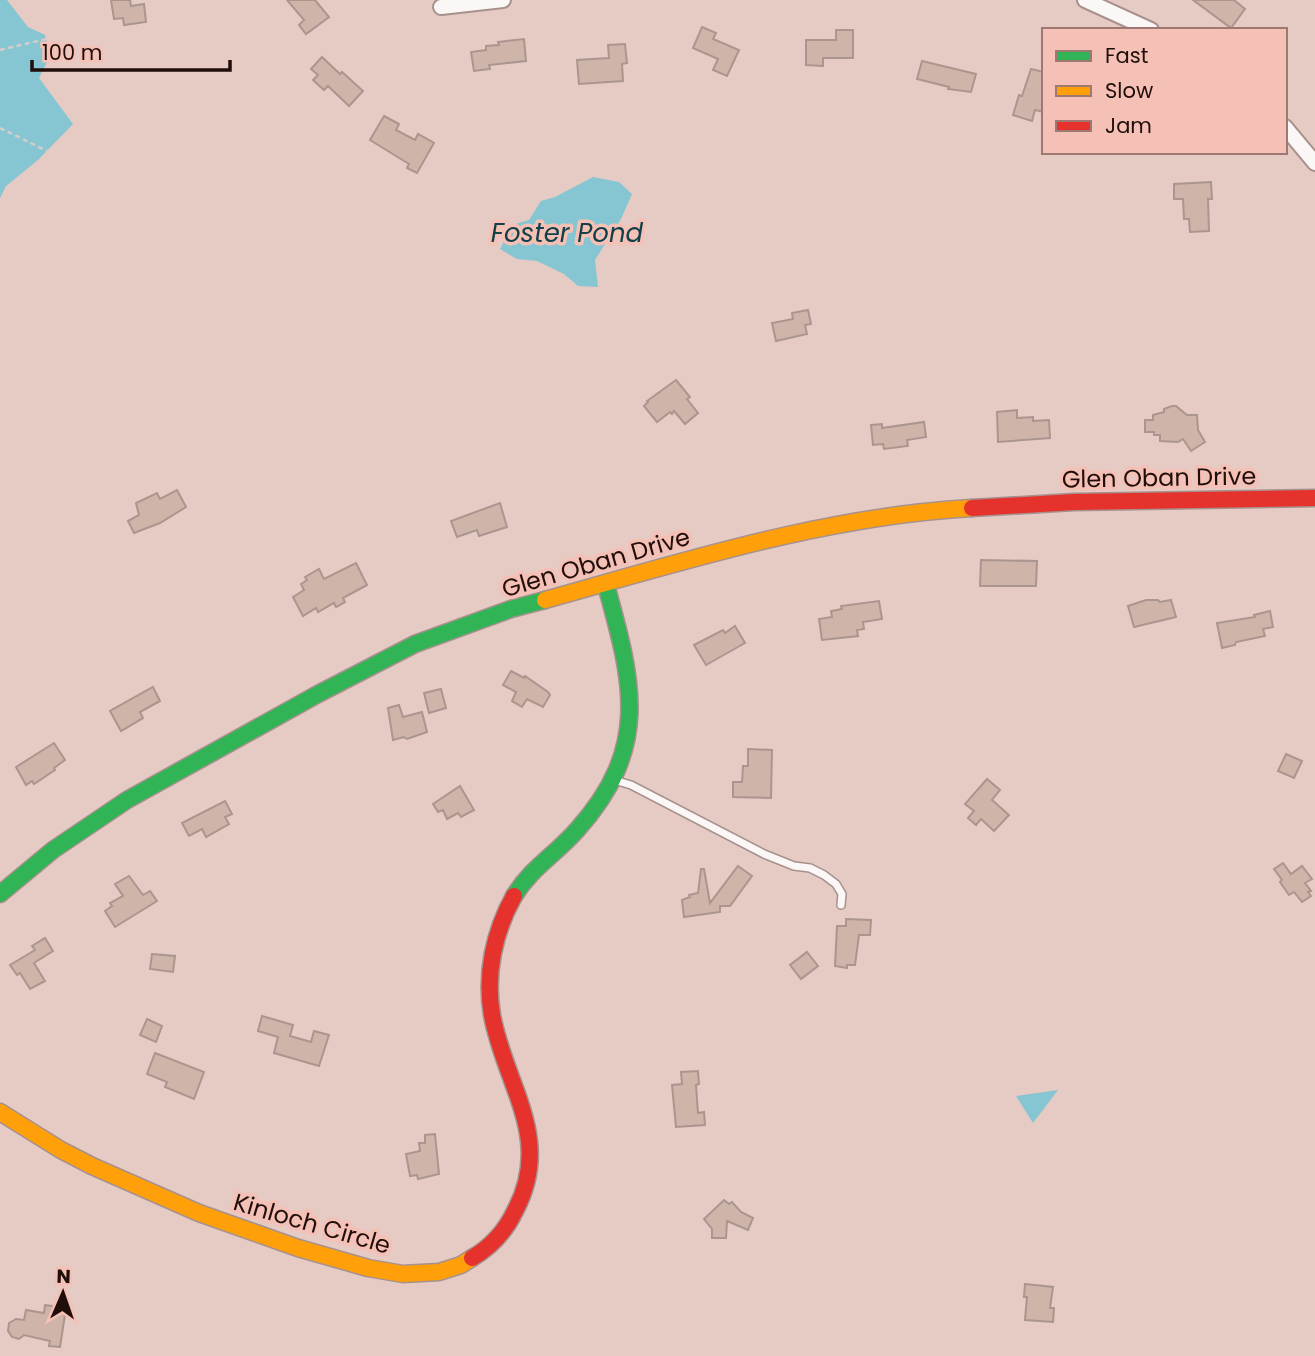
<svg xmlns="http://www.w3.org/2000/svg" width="1315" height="1356" font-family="Poppins,sans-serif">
	<rect width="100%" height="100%" fill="#e6cac4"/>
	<g fill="#85c6d2">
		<polygon points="0,0 7,0 28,27 45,35 50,56 39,78 73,124 38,160 6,186 0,198"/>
		<polygon points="593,177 619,182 632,194 621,219 595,260 598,287 578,286 564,274 537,261 517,259 500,249 512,225 529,220 541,201 555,197"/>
		<polygon points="1058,1090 1033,1123 1016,1096"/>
	</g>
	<g fill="#ceb4a9" stroke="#aa968f" stroke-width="2">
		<polygon points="111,0 130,0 131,6 144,4 146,22 124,25 123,18 114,19"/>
		<polygon points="287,0 315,0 329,17 306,34 299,25 304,20"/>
		<polygon points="1193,0 1234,0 1245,9 1231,28"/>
		<polygon points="702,27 716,33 713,39 739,50 727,76 713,70 718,59 693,48"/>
		<polygon points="836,30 853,30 853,58 823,58 823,66 806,65 806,40 836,40"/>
		<polygon points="524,39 526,61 489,65 490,69 474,71 471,52 486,50 486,46 499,45 498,42"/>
		<polygon points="625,44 627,63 622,64 623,81 579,84 577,60 609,58 608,45"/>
		<polygon points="322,57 340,74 342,72 363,91 349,106 328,86 324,90 313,80 318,75 311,69"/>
		<polygon points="922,61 976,74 971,92 948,89 949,87 917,79"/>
		<polygon points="1031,69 1044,72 1044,112 1035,110 1032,121 1013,115 1019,95 1022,96"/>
		<polygon points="384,116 399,124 396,130 415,140 418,134 434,143 417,173 407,168 409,164 370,140"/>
		<polygon points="1211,182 1212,199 1208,199 1209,231 1190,232 1189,219 1184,219 1183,199 1174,199 1174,184"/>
		<polygon points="808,310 811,324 805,325 807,334 776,341 772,323 793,319 792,313"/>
		<polygon points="676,380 690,397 687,399 698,413 685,424 674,411 672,414 670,412 657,422 644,406 648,402 647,401"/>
		<polygon points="1172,406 1176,406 1187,415 1197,415 1198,430 1205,442 1191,451 1183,439 1178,442 1160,441 1160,435 1154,435 1154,432 1145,432 1145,420 1153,420 1153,415 1164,412 1164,409"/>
		<polygon points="1017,410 1017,418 1033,417 1033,421 1049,420 1050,438 998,442 997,412"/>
		<polygon points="924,422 926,437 907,440 908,446 884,449 883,444 873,445 871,425 882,424 882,428"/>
		<polygon points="177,490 186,507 160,523 134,533 128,521 139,515 136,503 157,493 160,499"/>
		<polygon points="500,503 507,527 479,536 477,530 457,537 451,521"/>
		<polygon points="981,560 1037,561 1036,586 980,586"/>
		<polygon points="356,563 367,585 343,598 345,602 336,607 334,603 318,612 316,608 303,616 293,597 304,590 301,584 307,580 305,577 319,569 324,579"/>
		<polygon points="1146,600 1158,600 1160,602 1171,600 1176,617 1134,627 1128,606"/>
		<polygon points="879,601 882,619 863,622 864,629 857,630 858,636 822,640 819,619 832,617 831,611 842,609 841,606"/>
		<polygon points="1270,611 1273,627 1263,629 1265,636 1236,642 1235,645 1222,648 1217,623 1255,617 1254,615"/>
		<polygon points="735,626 745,643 706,665 694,645 723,630 725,633"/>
		<polygon points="511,671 524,678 525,676 548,692 550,695 543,707 527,699 522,707 512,701 516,692 503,685"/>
		<polygon points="153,687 160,701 140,712 143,718 121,731 110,711"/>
		<polygon points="441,689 446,708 429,713 424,693"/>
		<polygon points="399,705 403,717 422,712 427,732 407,739 404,737 393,740 388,708"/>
		<polygon points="54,743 65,760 54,768 55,770 34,784 32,781 26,785 16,767"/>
		<polygon points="748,749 772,750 771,798 733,797 733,782 742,782 743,766 748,766"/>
		<polygon points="1286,754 1302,761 1294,778 1278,771"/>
		<polygon points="987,779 1000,790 992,800 1009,815 994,831 981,819 976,825 968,818 974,811 965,804"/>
		<polygon points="460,786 474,810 461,817 458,813 447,819 443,810 438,812 433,804"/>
		<polygon points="225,801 232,814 225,817 229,824 206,837 202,829 189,836 182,823"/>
		<polygon points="1283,863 1291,874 1302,866 1312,879 1305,883 1311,891 1308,892 1311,896 1302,902 1294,892 1289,895 1280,882 1282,880 1274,869"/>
		<polygon points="738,866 752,876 730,906 720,906 720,912 684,917 682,900 690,897 689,895 698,893 701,869 704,869 710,903"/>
		<polygon points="129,876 143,895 150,891 157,901 115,927 105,911 112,906 110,903 123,896 115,884"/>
		<polygon points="846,919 871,920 870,935 859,935 855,965 847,965 847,968 835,966 837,926 846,926"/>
		<polygon points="45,938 53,951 34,963 45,981 30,989 20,973 17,975 10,965 35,950 32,946"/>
		<polygon points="807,952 818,966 801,979 790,965"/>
		<polygon points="152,954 175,956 173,972 150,969"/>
		<polygon points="262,1016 293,1025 290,1036 311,1042 314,1031 329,1035 319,1066 274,1053 278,1037 258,1031"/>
		<polygon points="147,1019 162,1026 156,1042 140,1035"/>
		<polygon points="155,1053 204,1072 194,1099 165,1087 167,1082 147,1074"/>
		<polygon points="698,1071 699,1084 696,1085 698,1113 704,1112 705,1125 676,1127 672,1085 682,1084 681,1072"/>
		<polygon points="435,1134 439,1174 418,1179 417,1175 410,1176 406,1154 420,1151 419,1143 425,1143 425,1135"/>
		<polygon points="724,1200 729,1204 732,1202 741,1212 753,1218 748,1230 727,1221 726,1238 712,1238 712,1229 704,1219"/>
		<polygon points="1025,1284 1053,1287 1050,1308 1054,1308 1053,1322 1025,1320 1027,1297 1024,1297"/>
		<polygon points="45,1305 66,1308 60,1347 49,1346 50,1341 24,1335 19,1339 12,1337 8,1331 9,1323 16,1319 24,1320 26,1310 44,1313"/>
	</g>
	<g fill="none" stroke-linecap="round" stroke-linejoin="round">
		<defs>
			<polyline id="lane" points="614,780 631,785 764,854 794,866 810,868 824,875 836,884 842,894 841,905"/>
			<g id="street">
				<polyline points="1085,0 1151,30"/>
				<polyline points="441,7 503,0"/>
				<polyline points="1285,127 1315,163"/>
			</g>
			<g id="fast">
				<polyline points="0,894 53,850 127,800 318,694 415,644 511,609 545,600"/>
				<path d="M 514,896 C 531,868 556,854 577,830 C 651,747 633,683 606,585"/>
			</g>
			<g id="slow">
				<path d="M 545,600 C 685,561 826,516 972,508"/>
				<polyline points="0,1112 61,1150 92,1166 199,1213 298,1248 368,1268 403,1274 439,1272 461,1265 472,1258"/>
			</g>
			<g id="jam">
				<polyline points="972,508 1074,502 1315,498"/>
				<path d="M 472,1258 C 491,1247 506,1230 515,1211 C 554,1138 505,1086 492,1015 C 485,974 494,932 514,896"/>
			</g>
		</defs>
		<use href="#lane" stroke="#a7918d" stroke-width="10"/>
		<use href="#street" stroke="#a7918d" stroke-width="18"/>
		<use href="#fast" stroke="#a7918d" stroke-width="19"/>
		<use href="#slow" stroke="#a7918d" stroke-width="19"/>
		<use href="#jam" stroke="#a7918d" stroke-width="19"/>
		<g stroke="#d5cdcb" stroke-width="2.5" stroke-dasharray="5 3.5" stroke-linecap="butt">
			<polyline points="0,50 46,39"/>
			<polyline points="0,128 47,151"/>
		</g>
		<use href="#lane" stroke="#fbf7f6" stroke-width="7"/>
		<use href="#street" stroke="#fbf7f6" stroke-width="14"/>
		<use href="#fast" stroke="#30b455" stroke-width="16"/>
		<use href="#slow" stroke="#ff9f0a" stroke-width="16"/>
		<use href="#jam" stroke="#e5322d" stroke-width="16"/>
	</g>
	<g text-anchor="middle" stroke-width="7" stroke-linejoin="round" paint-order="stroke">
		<g font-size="24" fill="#1f0e0a" stroke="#f5c0b5">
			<text transform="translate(1159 478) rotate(-1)" y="8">Glen Oban Drive</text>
			<text transform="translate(596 563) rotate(-16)" y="8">Glen Oban Drive</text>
			<text transform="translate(312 1224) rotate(16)" y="8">Kinloch Circle</text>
		</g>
		<g font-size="26" font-style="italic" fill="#104149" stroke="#f5c0b5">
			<text x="567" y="242">Foster Pond</text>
		</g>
	</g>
	<rect x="1042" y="28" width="245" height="126" fill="#f5c0b5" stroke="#9f7971" stroke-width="2"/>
	<rect x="1056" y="51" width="35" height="10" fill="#30b455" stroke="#9f7971" stroke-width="2"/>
	<text x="1105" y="63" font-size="21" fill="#1f0e0a">Fast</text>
	<rect x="1056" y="86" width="35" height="10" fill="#ff9f0a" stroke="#9f7971" stroke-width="2"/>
	<text x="1105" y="98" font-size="21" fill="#1f0e0a">Slow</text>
	<rect x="1056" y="121" width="35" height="10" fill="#e5322d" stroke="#9f7971" stroke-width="2"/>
	<text x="1105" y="133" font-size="21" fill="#1f0e0a">Jam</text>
	<g transform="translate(63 1293) rotate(2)" stroke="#f5c0b5" stroke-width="5" paint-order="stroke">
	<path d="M0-5L12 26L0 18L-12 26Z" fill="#1f0e0a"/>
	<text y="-10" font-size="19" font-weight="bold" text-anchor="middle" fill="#1f0e0a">N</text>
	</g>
	<path d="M32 60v10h198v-10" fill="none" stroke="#1f0e0a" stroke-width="3.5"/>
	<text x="42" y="60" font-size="21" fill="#1f0e0a" stroke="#f5c0b5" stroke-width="5" paint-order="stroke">100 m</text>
</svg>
